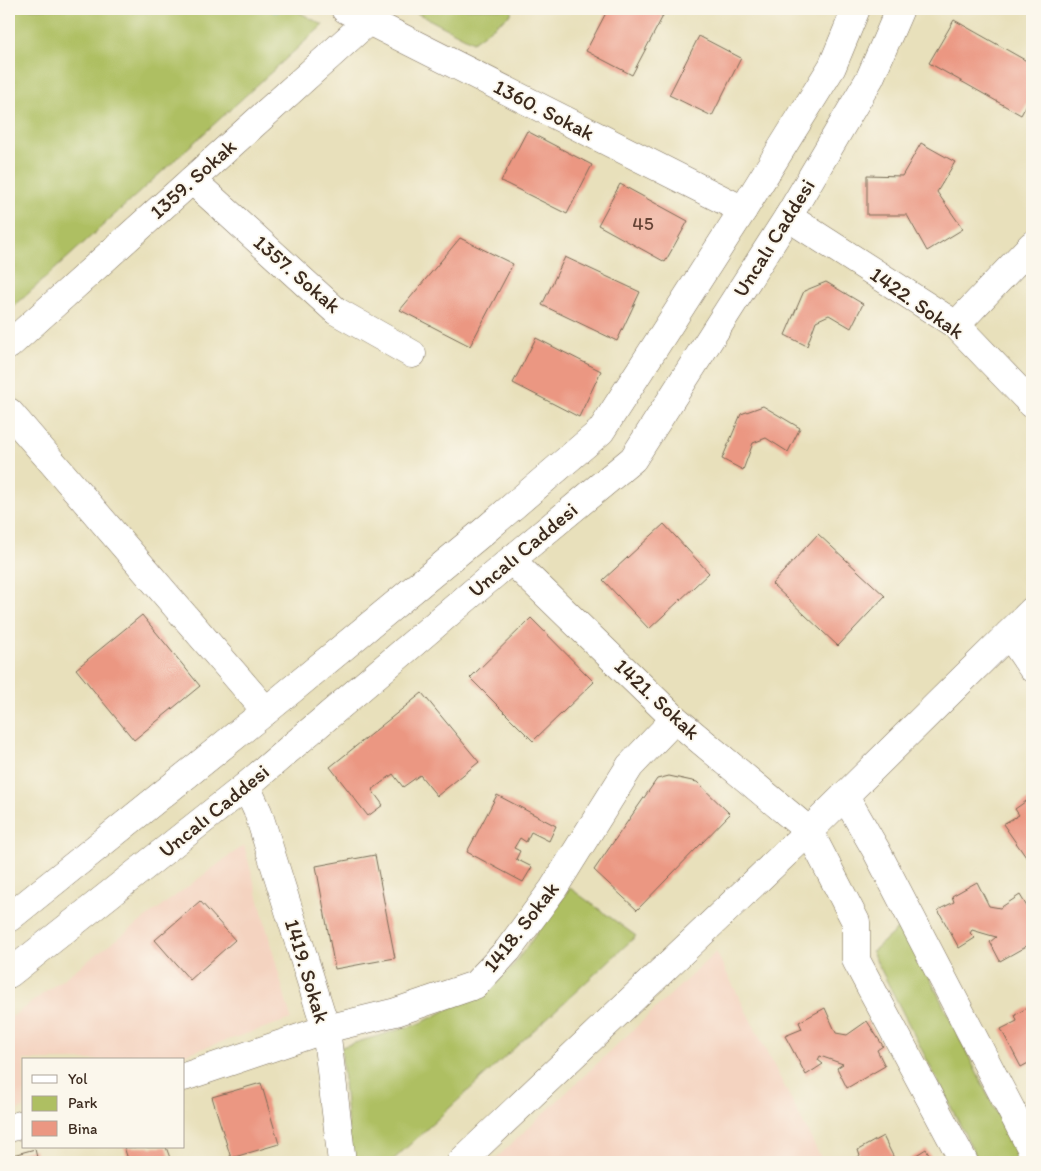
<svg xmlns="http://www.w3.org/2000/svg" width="1041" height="1171" font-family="Itim,sans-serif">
	<rect width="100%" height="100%" fill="#fbf7ec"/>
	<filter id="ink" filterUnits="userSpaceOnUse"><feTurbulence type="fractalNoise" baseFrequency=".02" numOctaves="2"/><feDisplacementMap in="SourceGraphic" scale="10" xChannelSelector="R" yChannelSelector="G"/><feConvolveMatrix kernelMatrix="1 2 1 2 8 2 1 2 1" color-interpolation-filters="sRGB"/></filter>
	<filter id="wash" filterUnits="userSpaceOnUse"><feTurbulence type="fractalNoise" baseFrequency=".0096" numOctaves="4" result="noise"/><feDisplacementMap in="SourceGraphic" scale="20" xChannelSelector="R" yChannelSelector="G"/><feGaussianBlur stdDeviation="1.12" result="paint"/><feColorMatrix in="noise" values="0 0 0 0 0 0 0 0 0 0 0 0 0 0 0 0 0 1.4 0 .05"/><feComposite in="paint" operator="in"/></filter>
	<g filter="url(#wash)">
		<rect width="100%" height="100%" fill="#e8e0bb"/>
		<g fill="#f4d3c0">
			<polygon points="244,845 291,1019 168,1060 24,1060 24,1108 9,1113 9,1019"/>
			<polygon points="716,952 823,1162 492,1162"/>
		</g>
		<g fill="#aebf62" stroke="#747440">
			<polygon points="9,9 293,9 323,25 9,311"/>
			<polygon points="409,9 512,9 511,14 473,42"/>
			<polygon points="570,888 636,936 391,1162 359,1162 350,1151 341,1047 421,1023 477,994 509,971"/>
			<polygon points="903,924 1021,1162 979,1162 872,952"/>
		</g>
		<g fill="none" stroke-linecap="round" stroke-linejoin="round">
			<polyline stroke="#62abd9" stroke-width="7" points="275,9 276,9"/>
		</g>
		<g id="blocks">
			<g fill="#eb9782">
				<polygon points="608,9 649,9 663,16 632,75 586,51"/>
				<polygon points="954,20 1032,64 1032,95 1021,115 929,63"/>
				<polygon points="699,36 741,58 712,116 669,95"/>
				<polygon points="527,131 592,165 567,214 501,181"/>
				<polygon points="921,143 955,162 937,192 963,229 927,251 907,215 867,215 867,175 902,176"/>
				<polygon points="620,184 688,221 665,262 598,225"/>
				<polygon points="460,238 513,264 470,346 400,310"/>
				<polygon points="565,257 640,292 617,341 542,305"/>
				<polygon points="826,282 863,304 851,328 829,315 816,321 807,346 785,335 804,291"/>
				<polygon points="536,338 601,371 579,417 513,383"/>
				<polygon points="763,406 800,428 788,452 766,438 753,443 743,470 722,459 741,414"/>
				<polygon points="664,524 709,573 649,629 603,580"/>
				<polygon points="818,534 885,596 838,646 772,584"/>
				<polygon points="142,615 200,686 134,740 76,669"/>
				<polygon points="531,618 594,682 533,741 470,678"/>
				<polygon points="422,693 479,762 437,796 420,775 403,787 393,774 372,790 383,805 368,816 330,767"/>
				<polygon points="669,776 697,782 730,814 637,910 594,870 657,779"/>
				<polygon points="497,795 556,826 549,841 531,832 526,842 520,838 514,848 520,851 516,859 532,867 523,882 467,852"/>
				<polygon points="1032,797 1032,857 1028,860 1003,824 1019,815 1015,809"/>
				<polygon points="375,855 395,958 335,969 316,866"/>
				<polygon points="977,882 989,906 1000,908 1020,895 1032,915 1032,921 1029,923 1032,929 1032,943 1000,961 990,942 996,937 972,930 970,933 975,938 959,948 938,910 954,902 952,896"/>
				<polygon points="200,901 235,940 190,980 155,940"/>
				<polygon points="1032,1005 1032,1061 1021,1067 1001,1029 1017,1021 1015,1015"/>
				<polygon points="825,1008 836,1033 847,1035 867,1021 883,1046 877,1050 885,1066 847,1088 837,1068 843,1064 820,1056 818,1060 823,1064 806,1075 785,1036 802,1029 799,1022"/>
				<polygon points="261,1083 279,1144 231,1158 212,1097"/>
				<polygon points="883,1136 895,1160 901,1162 847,1162 860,1156 858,1150"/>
				<polygon points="124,1147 166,1147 170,1158 158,1162 129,1162"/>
				<polygon points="35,1149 38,1162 9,1162 9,1156"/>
				<polygon points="926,1149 934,1162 905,1162"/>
			</g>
		</g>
	</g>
	<g filter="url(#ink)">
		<use href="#blocks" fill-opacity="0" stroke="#786a55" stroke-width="1"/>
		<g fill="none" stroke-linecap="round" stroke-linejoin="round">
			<defs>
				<g id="minor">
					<polyline points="345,9 743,210"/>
					<polyline points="192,180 336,311 412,354"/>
					<polyline points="788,217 956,325 1032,404"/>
					<polyline points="956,325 1032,245"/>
					<polyline points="9,345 367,22 370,9"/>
					<polyline points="9,412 266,711"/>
					<polyline points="511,560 675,719 809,831 856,922 856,960 964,1162"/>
					<polyline points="1009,634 1032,668"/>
					<polyline points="246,786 258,812 326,1029 342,1162"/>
					<polyline points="845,796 876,850 1032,1150"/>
					<polyline points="184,1077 326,1029 396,1012 475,985 508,950 553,889 630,766 675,719"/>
					<polyline points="9,1128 24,1124"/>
					<polyline points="461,1162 809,831 1032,611"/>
				</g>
				<g id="major">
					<polyline points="9,918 266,711 483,532 601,431 743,210 832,67 856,9"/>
					<polyline points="9,974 246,786 511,560 633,459 788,217 870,78 900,9"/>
				</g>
			</defs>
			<use href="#minor" stroke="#786a55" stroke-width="29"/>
			<use href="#major" stroke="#786a55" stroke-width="29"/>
			<use href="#minor" stroke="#fff" stroke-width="28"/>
			<use href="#major" stroke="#fff" stroke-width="28"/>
		</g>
	</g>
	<g text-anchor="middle" stroke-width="4" stroke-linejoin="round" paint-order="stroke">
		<g font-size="19" fill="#674537">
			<text x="643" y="230">45</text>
		</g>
		<g font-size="21" fill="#3b2a1e" stroke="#fbf7ec">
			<text transform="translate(544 110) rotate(27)" y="7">1360. Sokak</text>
			<text transform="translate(193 179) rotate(-42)" y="7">1359. Sokak</text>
			<text transform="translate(774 238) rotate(-58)" y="7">Uncalı Caddesi</text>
			<text transform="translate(297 274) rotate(41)" y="7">1357. Sokak</text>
			<text transform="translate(917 303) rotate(35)" y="7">1422. Sokak</text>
			<text transform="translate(523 550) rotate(-40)" y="7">Uncalı Caddesi</text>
			<text transform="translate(657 699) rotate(43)" y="7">1421. Sokak</text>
			<text transform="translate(214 811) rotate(-39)" y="7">Uncalı Caddesi</text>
			<text transform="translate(521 927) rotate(-52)" y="7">1418. Sokak</text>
			<text transform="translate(307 971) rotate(73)" y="7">1419. Sokak</text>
		</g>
	</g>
	<rect width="1041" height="1171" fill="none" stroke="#fbf7ec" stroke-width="30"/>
	<rect x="22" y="1058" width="162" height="90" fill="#fbf7ec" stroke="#aea59a"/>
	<rect x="32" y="1075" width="25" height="8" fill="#ffffff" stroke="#aea59a"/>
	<text x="68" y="1084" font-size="15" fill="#3b2a1e">Yol</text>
	<rect x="32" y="1096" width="25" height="15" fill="#aebf62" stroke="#aea59a"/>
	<text x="68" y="1108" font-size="15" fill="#3b2a1e">Park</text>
	<rect x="32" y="1121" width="25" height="15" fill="#eb9782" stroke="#aea59a"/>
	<text x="68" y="1134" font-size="15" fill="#3b2a1e">Bina</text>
</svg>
